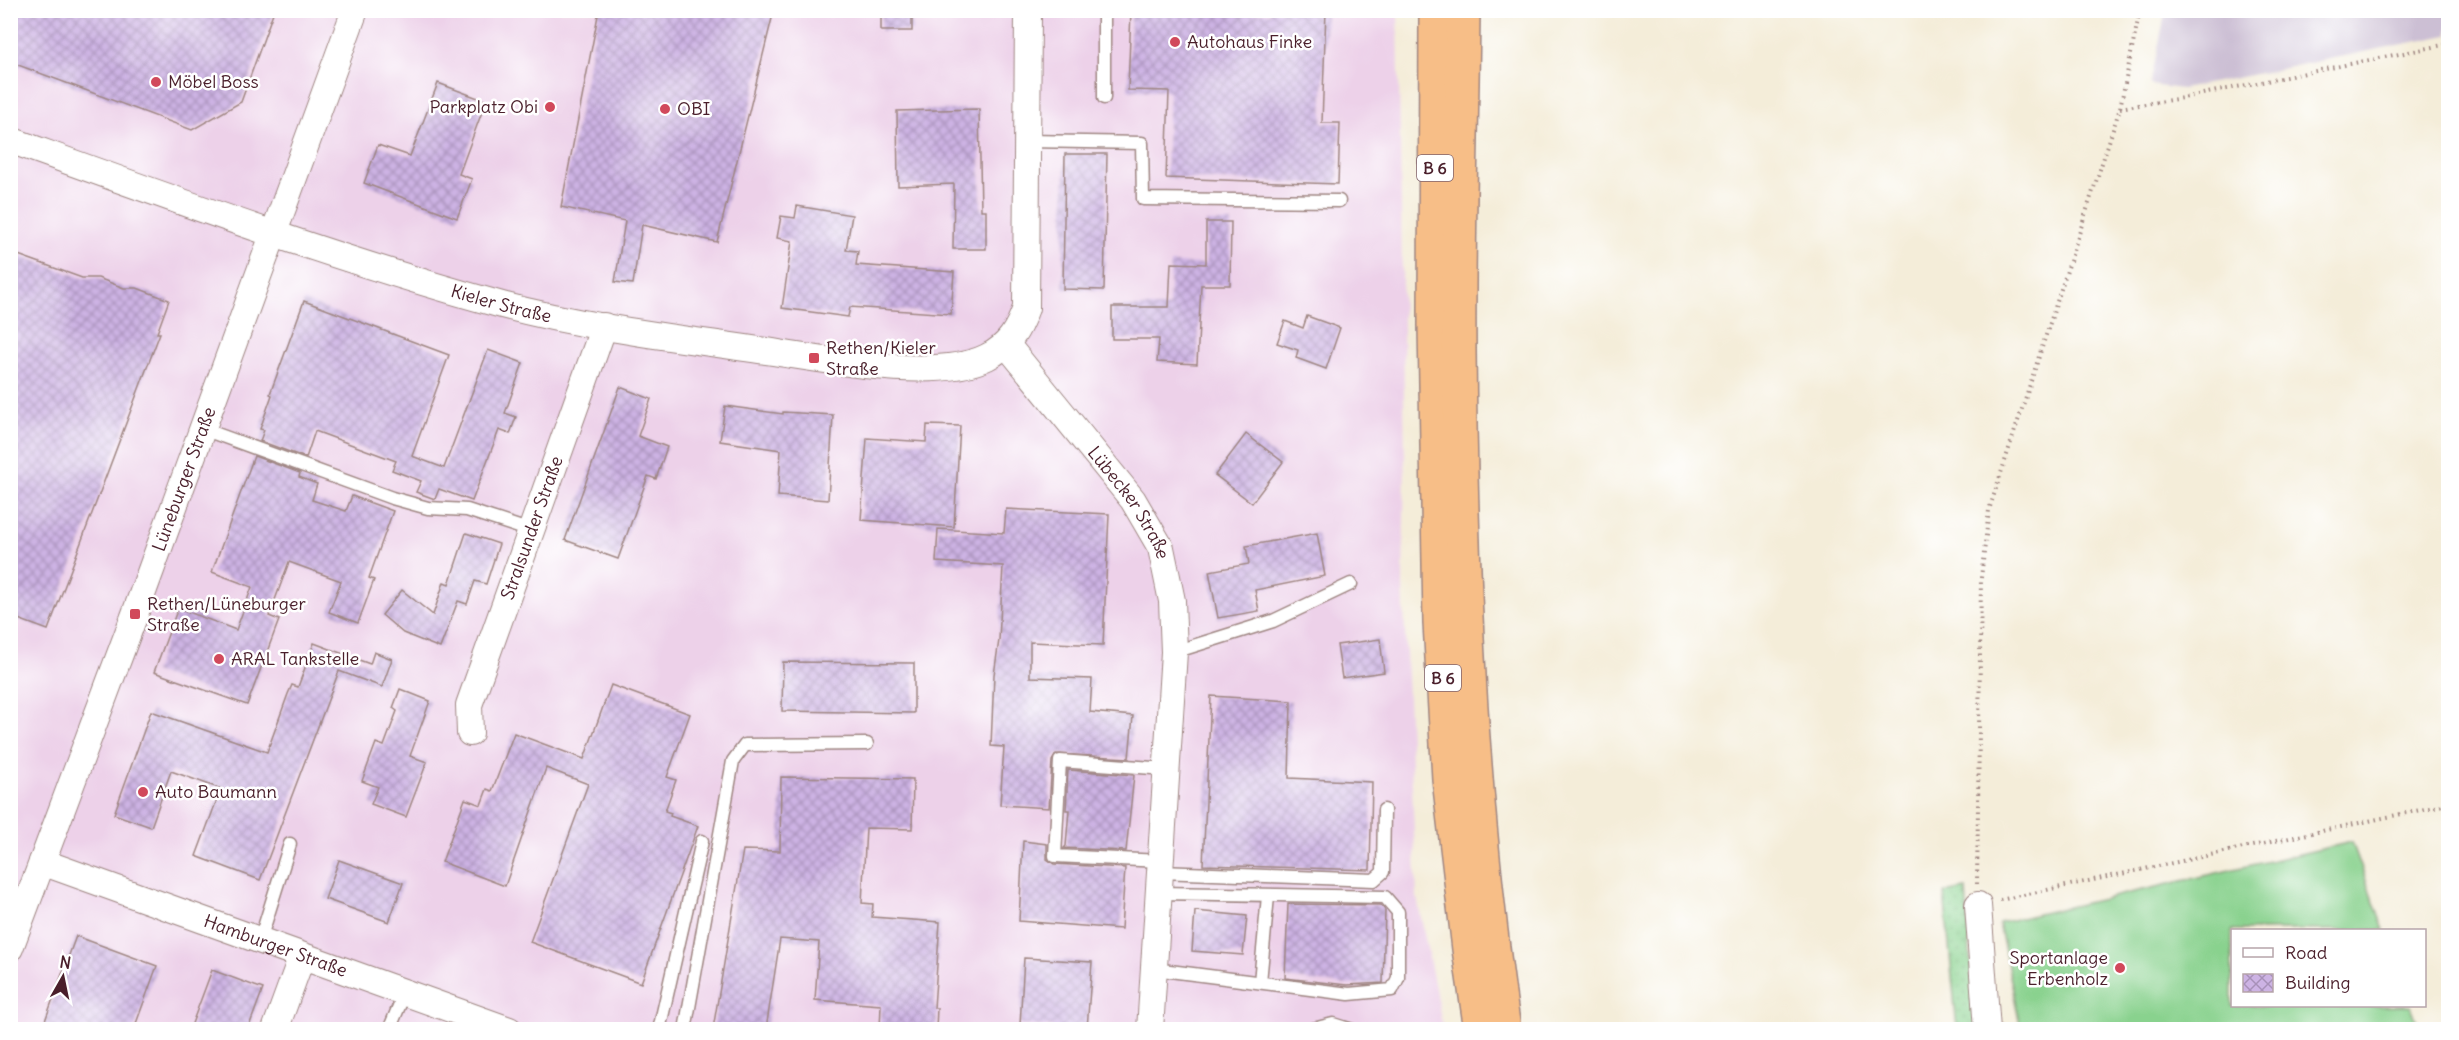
<svg xmlns="http://www.w3.org/2000/svg" width="2459" height="1040" font-family="Delius,sans-serif">
	<defs>
		<pattern id="grass-dots" width="8" height="8" patternUnits="userSpaceOnUse" patternTransform="scale(1.5)"><rect width="8" height="8" fill="#89d28e"/><path d="M2 2h.1M6 6h.1" fill="none" stroke="#78b47b" stroke-width="1.8" stroke-linecap="round"/></pattern>
		<pattern id="building-cross-hatch" width="8" height="8" patternUnits="userSpaceOnUse" patternTransform="scale(1.5)"><rect width="8" height="8" fill="#cdb3e4"/><path d="M0 0l8 8M0 8l8-8" fill="none" stroke="#a891b9"/></pattern>
	</defs>
	<rect width="100%" height="100%" fill="#fff"/>
	<filter id="ink" filterUnits="userSpaceOnUse"><feTurbulence type="fractalNoise" baseFrequency=".0167" numOctaves="2"/><feDisplacementMap in="SourceGraphic" scale="12" xChannelSelector="R" yChannelSelector="G"/><feConvolveMatrix kernelMatrix="1 2 1 2 8 2 1 2 1" color-interpolation-filters="sRGB"/></filter>
	<filter id="wash" filterUnits="userSpaceOnUse"><feTurbulence type="fractalNoise" baseFrequency=".008" numOctaves="4" result="noise"/><feDisplacementMap in="SourceGraphic" scale="24" xChannelSelector="R" yChannelSelector="G"/><feGaussianBlur stdDeviation="1.35" result="paint"/><feColorMatrix in="noise" values="0 0 0 0 0 0 0 0 0 0 0 0 0 0 0 0 0 1.4 0 .05"/><feComposite in="paint" operator="in"/></filter>
	<g filter="url(#wash)">
		<rect width="100%" height="100%" fill="#f4edd9"/>
		<polygon fill="#edd1e9" points="10,11 1398,11 1405,458 1403,586 1417,897 1443,1029 11,1029"/>
		<polygon fill="#ccbfd4" points="2166,10 2448,11 2448,35 2182,89 2150,85"/>
		<polygon fill="url(#grass-dots)" stroke="#6a785c" stroke-width="1.5" points="1966,889 1972,985 1978,1029 1957,1029 1944,893"/>
		<polygon fill="#89d28e" stroke="#6a785c" stroke-width="1.5" points="2352,842 2384,930 2232,930 2232,1006 2411,1006 2420,1029 2021,1029 1999,923"/>
		<g id="blocks">
			<g fill="url(#building-cross-hatch)">
				<polygon points="10,10 274,10 241,102 192,130 10,62"/>
				<polygon points="599,10 774,10 717,242 642,225 633,284 615,282 625,221 561,207"/>
				<rect x="881" y="10" width="31" height="21"/>
				<polygon points="1131,10 1271,13 1271,10 1326,10 1322,123 1340,123 1338,184 1166,178 1169,91 1128,90"/>
				<polygon points="438,83 486,101 459,174 472,179 457,218 364,183 378,145 410,156"/>
				<polygon points="979,109 981,210 986,210 986,249 953,249 954,184 898,186 897,111"/>
				<polygon points="1065,154 1107,154 1104,290 1063,289"/>
				<polygon points="797,206 852,215 846,250 858,251 856,265 954,272 951,314 850,307 848,317 782,308 792,241 777,238 781,216 795,218"/>
				<polygon points="1206,222 1231,222 1230,285 1201,285 1197,364 1157,362 1159,339 1112,339 1112,307 1169,307 1171,263 1206,264"/>
				<polygon points="10,252 82,278 98,278 124,288 137,288 169,300 157,333 160,333 48,630 10,616"/>
				<polygon points="304,301 449,355 412,456 444,468 488,350 523,363 505,413 516,417 510,434 499,430 472,501 439,489 435,499 416,492 421,481 392,470 396,461 315,431 306,458 260,441 264,430 260,429 272,395 270,394"/>
				<polygon points="1307,316 1340,328 1326,369 1296,358 1298,350 1277,343 1285,321 1303,328"/>
				<polygon points="620,387 651,399 638,436 667,447 656,479 648,476 618,559 565,540"/>
				<polygon points="725,406 783,414 783,412 833,415 828,500 778,496 781,450 720,441"/>
				<polygon points="927,425 960,426 954,527 861,520 867,438 926,442"/>
				<polygon points="1246,434 1283,462 1252,503 1215,475"/>
				<polygon points="254,456 300,473 299,477 317,484 312,500 346,511 352,496 393,511 369,578 374,580 358,623 329,612 341,581 289,562 269,616 279,620 247,705 154,672 178,608 236,630 252,587 212,572"/>
				<polygon points="1006,509 1109,514 1103,645 1030,642 1030,677 1092,679 1090,712 1133,716 1129,758 1056,754 1052,761 1049,808 1000,805 1004,747 991,746 994,675 999,640 1003,566 936,562 938,529 1004,533"/>
				<polygon points="466,533 499,544 486,584 475,581 467,604 458,601 440,648 403,633 382,615 402,590 433,615 444,582 449,584"/>
				<polygon points="1317,533 1325,576 1255,590 1259,611 1218,618 1209,571 1249,564 1246,546"/>
				<polygon points="1380,639 1384,672 1342,678 1337,645"/>
				<polygon points="314,643 346,655 344,661 348,656 370,664 374,652 392,659 382,687 339,671 260,880 196,856 221,789 171,771 151,827 114,814 151,711 267,752 288,694 292,685 298,687"/>
				<polygon points="783,662 914,663 914,713 782,711"/>
				<polygon points="611,685 690,714 667,777 676,780 665,811 671,813 670,816 698,826 641,983 530,942 588,784 546,768 505,886 442,862 465,799 481,805 487,789 492,791 514,733 584,759"/>
				<polygon points="400,689 430,701 410,756 427,762 406,817 371,804 378,787 362,781 376,743 384,746 397,711 393,708"/>
				<polygon points="1211,696 1291,701 1289,778 1372,782 1370,870 1203,865"/>
				<polygon points="1068,770 1134,775 1126,851 1064,848 1066,846 1069,810 1066,810"/>
				<polygon points="781,777 913,779 912,829 866,828 862,903 873,904 872,917 940,922 934,1008 937,1008 936,1029 880,1029 881,1005 815,1000 819,942 780,939 766,1029 713,1029 743,850 780,851"/>
				<polygon points="1023,841 1047,844 1047,859 1054,864 1125,868 1121,929 1019,921"/>
				<polygon points="339,860 403,883 389,922 325,899"/>
				<polygon points="1288,904 1381,905 1385,910 1383,983 1347,985 1285,978"/>
				<polygon points="1195,911 1247,916 1243,955 1192,951"/>
				<polygon points="76,936 157,966 134,1029 42,1029"/>
				<polygon points="1024,958 1092,962 1087,1029 1054,1029 1054,1027 1020,1025"/>
				<polygon points="212,970 263,989 248,1029 190,1029"/>
			</g>
		</g>
	</g>
	<g filter="url(#ink)">
		<use href="#blocks" fill-opacity="0" stroke="#9f8682" stroke-width="1.5"/>
		<g fill="none" stroke-linecap="round" stroke-linejoin="round">
			<defs>
				<g id="service">
					<polyline points="1104,10 1104,98"/>
					<polyline points="1028,141 1142,143 1143,199 1339,201"/>
					<polyline points="203,429 392,498 428,508 467,510 531,531"/>
					<polyline points="1174,652 1273,621 1351,584"/>
					<polyline points="1161,861 1055,856 1060,761 1166,769"/>
					<polyline points="1160,872 1374,880 1383,872 1384,810"/>
					<polyline points="260,940 290,844"/>
					<polyline points="1154,969 1349,994 1392,990 1398,978 1398,912 1385,897 1159,893"/>
					<polyline points="1260,982 1268,896"/>
					<polyline points="389,1030 405,992"/>
					<polyline points="659,1030 702,841"/>
					<polyline points="685,1030 733,761 745,745 867,744"/>
					<polyline points="1309,1030 1333,1024 1352,1030"/>
				</g>
				<g id="minor">
					<path id="s1" d="M 10,140 C 173,199 335,259 502,305 C 592,329 687,339 779,353 C 832,361 939,381 987,357 C 1009,346 1018,330 1026,308 L 1028,10"/>
					<path id="s2" d="M 1007,345 L 1133,500 L 1161,548 L 1172,601 L 1174,652 L 1150,1030"/>
					<path id="s3" d="M 470,733 L 469,705 L 604,326"/>
					<path id="s4" d="M 42,862 L 509,1030"/>
					<polyline points="1978,905 1987,1030"/>
					<path id="s5" d="M 10,948 L 135,614 L 355,10"/>
					<polyline points="275,1030 302,956"/>
				</g>
				<g id="trunk">
					<polyline points="1436,10 1435,325 1440,623 1449,779 1469,949 1481,1030"/>
					<path d="M 1463,10 C 1462,123 1458,236 1459,349 C 1461,576 1471,805 1504,1030"/>
				</g>
			</defs>
			<use href="#service" stroke="#9f8682" stroke-width="15"/>
			<use href="#minor" stroke="#9f8682" stroke-width="28"/>
			<use href="#trunk" stroke="#9f8682" stroke-width="36"/>
			<g stroke="#9f8682" stroke-width="4" stroke-dasharray="1.5 4.5" stroke-linecap="butt">
				<polyline points="2120,108 2183,98 2448,44"/>
				<polyline points="1977,884 1981,578 1989,510 2120,108 2140,10"/>
				<polyline points="2000,900 2448,804"/>
			</g>
			<use href="#service" stroke="#fff" stroke-width="12"/>
			<use href="#minor" stroke="#fff" stroke-width="26"/>
			<use href="#trunk" stroke="#f7be87" stroke-width="33"/>
		</g>
	</g>
	<g fill="#d1495b" stroke="#fff" stroke-width="2">
		<circle cx="1175" cy="42" r="6"/>
		<circle cx="156" cy="82" r="6"/>
		<circle cx="550" cy="107" r="6"/>
		<circle cx="665" cy="109" r="6"/>
		<rect x="808" y="352" width="12" height="12" rx="3"/>
		<rect x="129" y="608" width="12" height="12" rx="3"/>
		<circle cx="219" cy="659" r="6"/>
		<circle cx="143" cy="792" r="6"/>
		<circle cx="2120" cy="968" r="6"/>
	</g>
	<g text-anchor="middle" stroke-width="5" stroke-linejoin="round" paint-order="stroke">
		<g fill="#fff" stroke="#80626b" stroke-width="1.5">
			<rect x="1417" y="155" width="36" height="26" rx="4.5"/>
			<rect x="1425" y="665" width="36" height="26" rx="4.5"/>
		</g>
		<g font-size="16" font-weight="bold" fill="#4a1f2b">
			<text x="1435" y="174">B 6</text>
			<text x="1443" y="684">B 6</text>
		</g>
		<g font-size="18" fill="#4a1f2b" stroke="#fff" text-anchor="start">
			<text x="1187" y="48">Autohaus Finke</text>
			<text x="168" y="88">Möbel Boss</text>
			<text x="538" y="113" text-anchor="end">Parkplatz Obi</text>
			<text x="677" y="115">OBI</text>
			<text x="826" y="354">Rethen/Kieler<tspan x="826" dy="21">Straße</tspan></text>
			<text x="147" y="610">Rethen/Lüneburger<tspan x="147" dy="21">Straße</tspan></text>
			<text x="231" y="665">ARAL Tankstelle</text>
			<text x="155" y="798">Auto Baumann</text>
			<text x="2108" y="964" text-anchor="end">Sportanlage<tspan x="2108" dy="21">Erbenholz</tspan></text>
		</g>
		<g font-size="18" fill="#4a1f2b" stroke="#fff">
			<text dy="6" stroke="none"><textPath href="#s1" startOffset="518">Kieler Straße</textPath></text>
			<text dy="6" stroke="none"><textPath href="#s5" startOffset="500">Lüneburger Straße</textPath></text>
			<text dy="6" stroke="none"><textPath href="#s2" startOffset="200">Lübecker Straße</textPath></text>
			<text dy="6" stroke="none"><textPath href="#s3" startOffset="216">Stralsunder Straße</textPath></text>
			<text dy="6" stroke="none"><textPath href="#s4" startOffset="248">Hamburger Straße</textPath></text>
		</g>
	</g>
	<rect width="2459" height="1040" fill="none" stroke="#fff" stroke-width="36"/>
	<rect x="2231" y="929" width="195" height="78" fill="#ffffff" stroke="#b7a5aa" stroke-width="1.5"/>
	<rect x="2243" y="948" width="30" height="9" fill="#ffffff" stroke="#b7a5aa" stroke-width="1.5"/>
	<text x="2285" y="959" font-size="18" fill="#4a1f2b">Road</text>
	<rect x="2243" y="974" width="30" height="18" fill="url(#building-cross-hatch)" stroke="#b7a5aa" stroke-width="1.5"/>
	<text x="2285" y="989" font-size="18" fill="#4a1f2b">Building</text>
	<g transform="translate(63 977) rotate(9)" stroke="#ffffff" stroke-width="4.5" paint-order="stroke">
	<path d="M0-4.5L10 22L0 15L-10 22Z" fill="#4a1f2b"/>
	<text y="-9" font-size="16" font-weight="bold" text-anchor="middle" fill="#4a1f2b">N</text>
	</g>
</svg>
